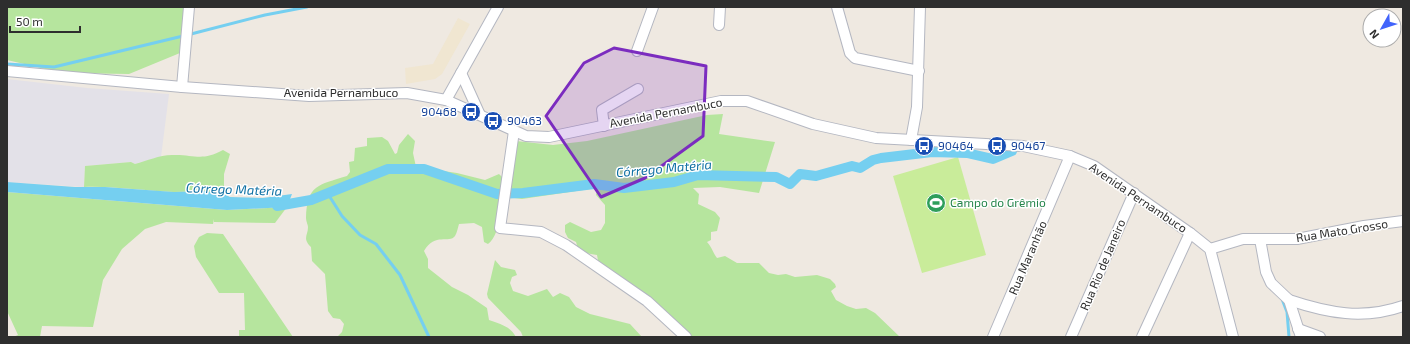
<svg xmlns="http://www.w3.org/2000/svg" width="1410" height="344" font-family="'Exo 2',sans-serif">
	<rect width="100%" height="100%" fill="#efe9e1"/>
	<polygon fill="#e3e1e8" points="7,79 87,88 169,94 161,157 135,164 131,162 85,166 84,187 7,182"/>
	<polygon fill="#f0e6d1" points="458,18 470,24 442,74 435,79 406,84 405,68 433,64"/>
	<g fill="#b6e59e">
		<polygon points="7,7 188,7 182,31 180,53 129,74 63,73 7,60"/>
		<path d="M 723,114 L 719,134 L 775,142 L 759,193 L 720,187 L 693,188 L 699,194 L 698,204 L 715,212 L 720,218 L 717,231 L 711,232 L 711,240 L 707,242 C 712,247 713,253 717,258 L 725,256 L 737,263 L 759,263 L 769,273 L 778,275 L 786,274 L 795,277 L 817,275 L 830,279 L 835,284 L 836,287 L 831,291 L 836,300 L 847,306 L 856,309 L 866,308 L 875,313 L 900,337 L 690,337 L 672,317 L 599,266 L 597,255 L 579,252 L 576,242 L 568,238 L 565,232 L 565,225 L 570,222 L 591,232 L 601,230 L 605,223 L 605,205 L 596,195 L 597,188 L 522,199 L 507,197 L 516,141 L 553,145 L 587,141 L 707,115 Z"/>
		<path d="M 408,134 L 415,141 L 413,153 L 416,167 L 457,173 L 485,180 L 499,174 L 503,178 C 501,196 503,233 488,244 L 484,242 L 482,227 L 474,223 L 459,224 C 458,227 457,233 455,236 C 449,244 435,232 424,251 L 428,259 L 428,268 L 452,287 L 468,295 L 487,308 L 489,320 C 500,324 510,326 516,337 L 337,337 L 342,332 L 344,324 L 340,319 L 333,318 L 328,311 L 325,274 L 312,261 L 311,247 C 302,238 308,236 308,227 C 308,225 306,221 306,218 C 307,185 318,185 347,176 L 350,172 L 349,162 L 354,161 L 355,148 L 367,146 L 367,138 L 382,137 L 388,141 L 395,154 L 397,153 L 399,145 Z"/>
		<path d="M 223,150 L 230,154 L 224,174 L 224,194 C 207,191 191,192 174,192 C 144,191 114,186 84,187 L 85,166 L 131,162 L 135,164 C 147,161 159,155 172,155 C 194,154 201,162 223,150 Z"/>
		<polygon points="7,192 227,210 287,207 275,223 214,222 214,219 213,224 166,222 145,229 122,249 103,280 93,327 42,326 40,337 13,337 18,335 7,311"/>
		<polygon points="207,233 223,234 293,337 239,337 239,330 245,330 244,293 219,293 196,257 194,246 199,237"/>
		<polygon points="495,260 501,267 515,270 517,275 512,277 510,283 513,291 528,296 547,289 553,297 560,293 569,297 576,307 590,314 630,324 642,337 523,337 521,332 488,298 487,294"/>
	</g>
	<polygon fill="#c9ec9a" points="958,157 986,255 922,273 893,176"/>
	<polygon fill="#75cff0" points="7,182 75,187 105,187 174,192 204,191 224,194 230,197 263,198 292,194 287,207 227,210 7,192"/>
	<g fill="none" stroke-linecap="round" stroke-linejoin="round">
		<g stroke="#75cff0" stroke-width="3">
			<polyline points="191,34 265,15 307,7"/>
			<polyline points="7,64 54,67 183,36"/>
			<polyline points="328,194 342,216 360,235 376,244 400,275 429,337"/>
			<polyline points="1282,299 1287,312 1289,337"/>
		</g>
		<polyline stroke="#75cff0" stroke-width="10" points="277,206 311,200 388,169 424,169 497,194 523,193 594,184 624,188 674,182 698,175 776,177 790,184 800,174 816,176 852,166 860,168 873,160 881,158 932,152 967,153 993,159 1012,151"/>
		<defs>
			<g id="minor">
				<polyline points="837,7 850,53 855,58 919,71"/>
				<polyline points="719,25 720,7"/>
				<polyline points="637,51 653,7"/>
				<polyline points="7,71 182,87 309,96 407,93 446,100 526,136 549,137 721,101 747,101 813,124 876,138 1023,146 1070,156 1094,166 1190,233 1210,249 1233,337"/>
				<polyline points="461,73 480,115"/>
				<polyline points="182,87 189,7"/>
				<polyline points="446,100 498,7"/>
				<polyline points="604,126 602,110 638,89"/>
				<polyline points="514,131 500,228 541,232 566,245 647,301 686,337"/>
				<polyline points="911,140 917,107 920,7"/>
				<polyline points="1260,239 1266,272 1271,283 1289,300 1301,337"/>
				<polyline points="1210,249 1243,239 1297,239 1364,226 1403,221"/>
				<path d="M 1289,300 C 1328,313 1363,320 1403,306"/>
				<polyline points="1298,329 1320,337"/>
				<polyline points="993,337 1070,156"/>
				<polyline points="1071,337 1134,193"/>
				<polyline points="1142,337 1190,233"/>
			</g>
		</defs>
		<use href="#minor" stroke="#b4b7c1" stroke-width="12"/>
		<use href="#minor" stroke="#fff" stroke-width="10"/>
	</g>
	<path fill="#7b2cbf" fill-opacity="0.2" stroke="#7b2cbf" stroke-width="3" stroke-linejoin="round" d="M 614,48 L 706,66 L 703,136 L 645,178 L 601,197 L 546,116 L 584,63 Z"/>
	<defs>
		<symbol id="bus-disc" viewBox="-11 -11 22 22"><circle r="9.5" fill="#1a4fb4" stroke="#fff"/><path d="M-5-6H5V4H4V6H2V4H-2V6H-4V4H-5ZM-3.5-4V0h7V-4ZM-3.5 1.2v1.5H-2V1.2ZM2 1.2v1.5H3.5V1.2Z" fill="#fff"/></symbol>
		<symbol id="stadium-disc" viewBox="-11 -11 22 22"><circle r="9.5" fill="#2e9e5b" stroke="#fff"/><path d="M0-5a6.5 5 0 1 0 0 10a6.5 5 0 1 0 0-10ZM-3.5-1.8h7v3.6h-7Z" fill="#fff"/></symbol>
	</defs>
	<g fill-rule="evenodd">
		<use href="#bus-disc" x="460" y="101" width="22" height="22"/>
		<use href="#bus-disc" x="482" y="110" width="22" height="22"/>
		<use href="#bus-disc" x="913" y="135" width="22" height="22"/>
		<use href="#bus-disc" x="986" y="135" width="22" height="22"/>
		<use href="#stadium-disc" x="925" y="192" width="22" height="22"/>
	</g>
	<g text-anchor="middle" stroke-width="3" stroke-linejoin="round" paint-order="stroke">
		<g font-size="12" fill="#2e2e2e" stroke="#fff">
			<text x="341" y="97">Avenida Pernambuco</text>
			<text transform="translate(666 113) rotate(-11)" y="4">Avenida Pernambuco</text>
			<text transform="translate(1138 198) rotate(34)" y="4">Avenida Pernambuco</text>
			<text transform="translate(1342 231) rotate(-9)" y="4">Rua Mato Grosso</text>
			<text transform="translate(1028 258) rotate(-67)" y="4">Rua Maranhão</text>
			<text transform="translate(1103 265) rotate(-67)" y="4">Rua Rio de Janeiro</text>
		</g>
		<g font-size="12" fill="#164399" stroke="#fff" text-anchor="start">
			<text x="457" y="116" text-anchor="end">90468</text>
			<text x="507" y="125">90463</text>
			<text x="938" y="150">90464</text>
			<text x="1011" y="150">90467</text>
		</g>
		<g font-size="12" fill="#27864d" stroke="#fff" text-anchor="start">
			<text x="950" y="207">Campo do Grêmio</text>
		</g>
		<g font-size="13" font-style="italic" fill="#0d6fa3" stroke="#fff">
			<text transform="translate(664 168) rotate(-5)" y="5">Córrego Matéria</text>
			<text transform="translate(234 189) rotate(2)" y="5">Córrego Matéria</text>
		</g>
	</g>
	<rect width="1410" height="344" fill="none" stroke="#2e2e2e" stroke-width="16"/>
	<g transform="translate(1382 28) rotate(231)"><circle r="19" fill="#ffffff" stroke="#ababab"/>
	<path d="M0-3L7 15L0 10L-7 15Z" fill="#4264fb"/>
	<text y="-6" font-size="11" font-weight="bold" text-anchor="middle" fill="#2e2e2e">N</text>
	</g>
	<path d="M10 26v6h70v-6" fill="none" stroke="#2e2e2e" stroke-width="2"/>
	<text x="16" y="26" font-size="12" fill="#2e2e2e" stroke="#ffffff" stroke-width="3" paint-order="stroke">50 m</text>
</svg>
